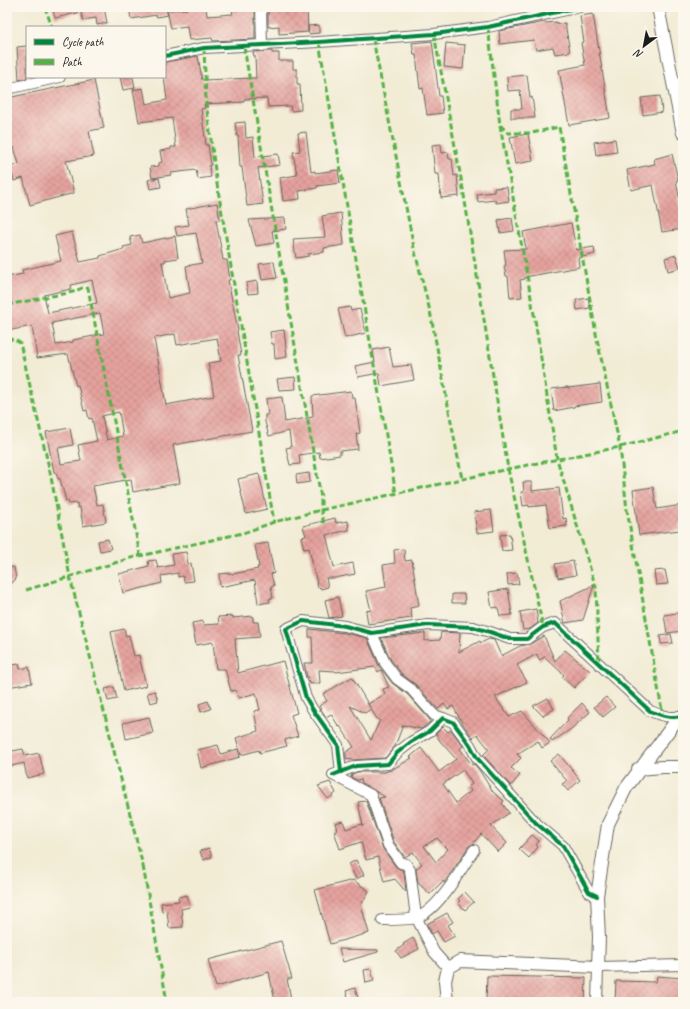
<svg xmlns="http://www.w3.org/2000/svg" width="690" height="1009" font-family="Caveat,sans-serif">
	<defs>
		<pattern id="building-cross-hatch" width="8" height="8" patternUnits="userSpaceOnUse"><rect width="8" height="8" fill="#e5a29d"/><path d="M0 0l8 8M0 8l8-8" fill="none" stroke="#c48b87"/></pattern>
	</defs>
	<rect width="100%" height="100%" fill="#fbf7ec"/>
	<filter id="ink" filterUnits="userSpaceOnUse"><feTurbulence type="fractalNoise" baseFrequency=".025" numOctaves="2"/><feDisplacementMap in="SourceGraphic" scale="8" xChannelSelector="R" yChannelSelector="G"/><feConvolveMatrix kernelMatrix="1 2 1 2 8 2 1 2 1" color-interpolation-filters="sRGB"/></filter>
	<filter id="wash" filterUnits="userSpaceOnUse"><feTurbulence type="fractalNoise" baseFrequency=".012" numOctaves="4" result="noise"/><feDisplacementMap in="SourceGraphic" scale="16" xChannelSelector="R" yChannelSelector="G"/><feGaussianBlur stdDeviation="0.9" result="paint"/><feColorMatrix in="noise" values="0 0 0 0 0 0 0 0 0 0 0 0 0 0 0 0 0 1.4 0 .05"/><feComposite in="paint" operator="in"/></filter>
	<g filter="url(#wash)">
		<rect width="100%" height="100%" fill="#f2ecd5"/>
		<g id="blocks">
			<g fill="url(#building-cross-hatch)" fill-rule="evenodd">
				<polygon points="52,7 89,7 89,9 104,7 107,23 97,25 96,18 83,20 81,12 55,18"/>
				<polygon points="129,7 165,7 168,15 157,17 156,15 131,19"/>
				<polygon points="186,7 206,7 207,16 233,14 232,11 238,10 238,7 255,7 255,39 213,41 212,38 189,40 187,26 171,28 167,10 187,9"/>
				<polygon points="307,7 308,32 279,34 279,26 268,27 268,8"/>
				<polygon points="593,14 610,118 569,125 559,70 585,65 581,43 584,42 580,16"/>
				<polygon points="545,22 545,23 557,22 557,24 565,23 570,52 555,54 553,47 536,50 534,40 500,44 499,31"/>
				<polygon points="319,25 319,33 309,34 308,26"/>
				<polygon points="432,41 439,96 441,96 443,113 427,115 423,88 420,89 416,55 414,55 412,43"/>
				<polygon points="446,43 465,45 463,69 444,67"/>
				<polygon points="27,46 27,78 19,80 17,47"/>
				<polygon points="266,51 272,51 272,53 279,53 279,61 293,61 293,69 297,69 297,84 300,84 301,110 291,111 290,106 268,107 267,98 244,99 244,102 204,104 205,108 201,109 206,145 208,145 211,165 209,166 211,177 198,179 196,170 171,173 171,175 152,178 150,167 159,166 159,163 162,162 160,151 171,149 171,147 176,147 172,118 139,122 133,90 143,88 146,104 167,100 164,77 165,62 198,56 202,80 256,78 255,56 254,56 253,52"/>
				<polygon points="527,75 530,98 532,97 535,118 511,118 511,109 522,109 520,90 508,91 507,77"/>
				<polygon points="120,77 133,77 135,88 123,90"/>
				<polygon points="94,80 104,128 89,131 94,156 66,161 74,193 30,205 23,178 14,181 10,167 19,164 14,147 7,148 7,98"/>
				<polygon points="660,96 662,112 643,115 641,98"/>
				<polygon points="245,122 246,138 253,137 255,157 278,154 280,165 258,168 263,204 247,206 242,167 240,167 238,136 237,136 235,123"/>
				<polygon points="306,132 311,172 315,171 315,173 338,170 340,183 317,186 317,188 299,191 300,199 283,201 280,178 297,175 293,152 300,151 298,133"/>
				<polygon points="528,134 533,161 515,164 510,137"/>
				<polygon points="615,139 617,152 596,155 594,142"/>
				<polygon points="441,144 442,153 448,152 449,159 452,159 454,176 457,175 459,196 441,198 439,174 435,174 432,145"/>
				<polygon points="672,154 678,180 676,181 683,217 683,229 662,232 653,185 631,190 627,170 655,164 654,159"/>
				<polygon points="159,178 161,187 150,189 148,180"/>
				<polygon points="507,187 509,201 496,203 495,200 478,202 477,194 494,192 494,188"/>
				<path d="M 217,203 L 220,220 L 216,220 L 223,260 L 227,260 L 230,280 L 228,280 L 238,330 L 237,331 L 241,355 L 238,355 L 252,431 L 173,445 L 180,483 L 133,492 L 131,479 L 93,486 L 97,505 L 103,504 L 106,522 L 83,526 L 80,507 L 78,508 L 77,503 L 69,504 L 68,500 L 66,501 L 60,479 L 58,479 L 56,472 L 54,472 L 46,432 L 70,428 L 73,445 L 58,448 L 61,464 L 81,461 L 78,445 L 97,441 L 92,418 L 89,419 L 87,410 L 84,411 L 78,385 L 76,386 L 68,354 L 37,358 L 32,326 L 7,331 L 7,277 L 23,274 L 22,270 L 61,261 L 55,236 L 72,232 L 80,262 L 100,258 L 100,256 L 124,249 L 123,247 L 132,245 L 130,237 L 140,235 L 142,243 L 175,236 L 178,258 L 165,260 L 165,262 L 162,262 L 168,298 L 190,293 L 186,266 L 202,263 L 196,233 L 177,236 L 175,227 L 189,225 L 186,209 ZM 92,280 L 97,303 L 48,313 L 44,295 L 71,289 L 71,285 ZM 100,313 L 104,334 L 73,340 L 73,342 L 56,345 L 52,323 ZM 175,334 L 177,345 L 217,338 L 221,361 L 208,363 L 214,396 L 166,405 L 154,338 ZM 119,412 L 123,436 L 107,440 L 102,416 Z"/>
				<polygon points="341,213 344,245 324,248 324,252 308,254 309,256 296,258 293,239 325,237 322,216"/>
				<polygon points="285,218 286,229 272,231 274,243 256,246 249,220"/>
				<polygon points="512,218 514,231 500,233 498,220"/>
				<polygon points="571,223 576,250 594,247 595,254 578,258 579,267 525,277 525,279 520,280 522,297 510,298 508,276 506,276 504,266 506,265 504,250 526,249 523,232"/>
				<polygon points="676,255 680,268 668,271 665,258"/>
				<polygon points="274,262 277,278 262,280 259,264"/>
				<polygon points="257,281 258,293 248,294 246,283"/>
				<polygon points="588,298 590,308 577,310 576,300"/>
				<polygon points="350,307 351,311 360,309 366,333 345,338 338,309"/>
				<polygon points="284,330 287,357 275,359 274,344 272,344 270,332"/>
				<polygon points="389,347 393,367 411,365 414,380 381,386 379,373 358,377 355,366 375,362 373,350"/>
				<polygon points="295,377 296,389 279,390 277,379"/>
				<polygon points="600,384 602,402 574,406 574,407 554,411 551,389 568,387 568,388"/>
				<polygon points="351,391 352,398 355,398 360,433 356,434 358,449 340,451 340,455 320,458 319,452 299,455 300,464 290,465 286,448 291,447 289,431 269,436 265,422 265,415 268,415 266,399 282,397 285,422 313,417 312,396"/>
				<polygon points="309,473 310,482 297,484 296,475"/>
				<polygon points="259,474 267,509 246,514 238,479"/>
				<polygon points="523,482 532,482 532,491 559,488 563,519 566,518 567,526 550,528 546,505 529,507 529,505 523,506 521,492 524,492"/>
				<polygon points="653,487 657,509 682,505 683,524 679,525 680,530 639,535 633,490"/>
				<polygon points="491,510 494,531 477,533 474,512"/>
				<polygon points="335,518 336,523 348,521 349,530 326,535 334,567 353,563 355,574 335,578 326,578 328,587 321,589 320,587 318,588 309,548 304,549 301,537 306,536 303,526"/>
				<polygon points="510,534 512,550 502,551 500,535"/>
				<polygon points="108,539 111,549 100,551 98,541"/>
				<polygon points="268,543 274,573 271,574 274,586 271,587 273,598 269,599 270,602 258,604 255,580 220,587 219,574 231,573 232,574 258,569 257,567 259,567 255,545"/>
				<polygon points="404,549 405,561 412,560 419,606 410,608 412,618 368,624 366,611 371,610 366,591 386,587 383,565 395,563 394,550"/>
				<polygon points="186,552 188,564 191,563 194,581 184,582 183,576 178,577 178,573 161,576 162,583 123,593 119,574 149,566 148,561 156,560 158,568 174,565 172,554"/>
				<polygon points="573,561 576,575 558,578 555,564"/>
				<polygon points="14,567 16,579 7,588 7,568"/>
				<polygon points="665,570 668,584 656,585 654,571"/>
				<polygon points="517,573 519,584 508,585 507,574"/>
				<polygon points="594,585 583,620 565,623 560,601"/>
				<polygon points="508,589 512,615 500,616 498,607 492,608 489,592"/>
				<polygon points="452,594 464,594 465,603 452,603"/>
				<polygon points="338,597 342,616 329,618 325,600"/>
				<polygon points="536,609 538,623 530,629 523,630 520,612"/>
				<polygon points="683,612 683,631 667,633 664,615"/>
				<polygon points="233,616 233,618 253,616 253,622 258,622 260,637 235,639 238,673 283,661 297,713 291,715 298,736 285,740 287,746 260,753 259,750 241,755 236,738 258,731 254,711 260,710 256,693 239,698 236,690 231,691 225,669 216,669 213,642 196,645 192,623 203,621 204,625 219,624 218,617"/>
				<polygon points="124,629 126,636 129,635 134,656 139,655 146,686 124,691 111,632"/>
				<polygon points="309,629 345,633 367,638 379,666 392,683 407,694 430,720 430,722 421,729 403,725 395,746 385,758 353,760 346,759 346,752 354,747 340,726 339,727 331,714 326,717 319,706 327,701 323,694 352,677 371,709 365,713 350,706 371,740 380,720 377,719 368,704 385,694 383,689 389,687 381,670 378,672 375,667 336,672 335,671 319,670 320,683 310,684 309,677 307,677 304,663 313,663 312,637 309,637"/>
				<polygon points="441,632 460,633 459,652 480,641 481,643 489,639 494,640 501,656 520,646 530,644 544,636 555,661 565,650 590,671 574,688 562,677 564,675 545,657 539,660 537,654 517,665 527,682 495,697 509,717 522,711 550,743 542,748 538,741 517,754 521,758 511,768 520,775 511,786 483,755 489,749 477,734 473,738 461,721 453,706 448,709 444,704 438,709 416,685 402,674 391,660 381,638 425,633 425,641 440,640"/>
				<polygon points="671,634 673,643 661,644 660,636"/>
				<polygon points="19,664 20,669 29,667 32,683 7,687 7,670 12,669 12,665"/>
				<polygon points="114,687 117,699 108,701 105,689"/>
				<polygon points="155,691 158,701 150,703 147,693"/>
				<polygon points="606,697 615,707 603,717 594,707"/>
				<polygon points="548,698 554,709 543,716 533,706"/>
				<polygon points="208,701 211,709 201,712 199,704"/>
				<polygon points="582,703 590,712 571,729 552,742 550,739 568,720 567,718"/>
				<polygon points="149,717 153,733 126,739 123,723"/>
				<path d="M 443,727 L 448,732 L 451,730 L 463,746 L 460,749 L 472,765 L 474,764 L 479,770 L 493,792 L 504,801 L 502,803 L 509,813 L 491,826 L 507,843 L 498,852 L 481,834 L 473,844 L 469,846 L 444,883 L 443,881 L 430,894 L 418,883 L 416,869 L 422,864 L 413,852 L 405,857 L 394,842 L 379,798 L 385,797 L 362,783 L 361,779 L 357,780 L 352,778 L 351,775 L 357,772 L 385,772 L 391,770 L 412,758 L 410,757 L 421,748 L 439,772 L 456,759 L 440,741 L 436,734 ZM 463,770 L 472,784 L 468,787 L 471,791 L 456,803 L 443,784 ZM 437,838 L 448,849 L 436,862 L 424,846 Z"/>
				<polygon points="218,745 221,754 238,749 240,757 201,768 197,750"/>
				<polygon points="23,749 25,756 39,753 44,774 27,778 24,763 7,767 7,752"/>
				<polygon points="559,754 580,780 568,791 562,784 567,781 550,761"/>
				<polygon points="330,782 336,793 328,799 318,786"/>
				<polygon points="366,801 383,849 396,867 402,870 404,872 406,892 395,879 384,882 378,857 366,860 361,842 340,849 334,831 337,830 335,823 343,821 346,829 362,824 363,826 358,802"/>
				<polygon points="532,835 539,841 536,845 538,847 529,858 519,849"/>
				<polygon points="209,848 212,857 203,860 200,851"/>
				<polygon points="356,860 364,875 356,879 349,864"/>
				<polygon points="353,880 369,891 361,905 369,933 330,944 315,890"/>
				<polygon points="465,892 474,902 465,910 458,903 460,901 458,899"/>
				<polygon points="187,895 190,907 181,909 183,927 169,928 167,911 162,912 161,903 179,901 178,897"/>
				<polygon points="447,913 453,922 448,925 455,936 444,942 437,931 432,934 427,924"/>
				<polygon points="413,938 419,949 401,958 396,951 404,945 403,944"/>
				<polygon points="281,941 292,979 287,979 291,999 275,1002 269,972 216,987 208,960"/>
				<polygon points="339,949 378,950 378,952 343,962"/>
				<polygon points="371,969 374,981 366,983 364,970"/>
				<polygon points="487,976 586,978 585,1002 486,1002"/>
				<polygon points="657,976 683,978 683,1002 615,1002 616,981 656,982"/>
				<polygon points="355,988 358,998 349,1000 346,991"/>
			</g>
		</g>
	</g>
	<g filter="url(#ink)">
		<use href="#blocks" fill-opacity="0" stroke="#67655d" stroke-width="1"/>
		<g fill="none" stroke-linecap="round" stroke-linejoin="round">
			<defs>
				<g id="minor">
					<polyline points="261,7 262,46"/>
					<polyline points="165,56 204,48 319,42 434,34 488,27 580,7"/>
					<polyline points="7,89 60,77"/>
					<polyline points="372,633 385,663 397,679 411,689 434,715 443,718"/>
					<path d="M 341,772 L 338,745 L 313,710 L 306,698 L 286,629 L 303,621 L 345,626 L 372,633 L 428,625 L 473,627 L 490,632 L 510,639 L 527,639 L 543,627 L 555,623 L 650,711 C 660,715 673,720 683,715"/>
					<polyline points="333,775 356,766 388,764 397,753 411,742 430,731 443,718 453,722 470,745 477,758 536,823 563,846 589,892 597,896"/>
					<polyline points="333,775 371,795 388,845 401,863 406,864 410,870 416,917 434,952 448,968"/>
					<path d="M 382,920 C 392,920 407,920 416,918 C 438,911 462,868 474,850"/>
					<polyline points="598,967 683,965"/>
					<polyline points="597,1002 598,967"/>
				</g>
				<g id="tertiary">
					<polyline points="658,7 683,133"/>
					<polyline points="638,769 663,767 683,767"/>
					<polyline points="447,1002 445,981 448,968 460,961 598,967 599,937 597,896 608,824 626,788 679,717"/>
				</g>
			</defs>
			<use href="#minor" stroke="#67655d" stroke-width="12"/>
			<use href="#tertiary" stroke="#67655d" stroke-width="14"/>
			<use href="#minor" stroke="#fff" stroke-width="10"/>
			<use href="#tertiary" stroke="#fff" stroke-width="12"/>
			<g stroke="#55b145" stroke-width="3" stroke-dasharray="6 3" stroke-linecap="butt">
				<polyline points="45,7 52,27"/>
				<polyline points="488,27 500,125 508,133 532,133 559,127 597,339 620,447 627,510 663,716"/>
				<polyline points="434,34 463,189 508,469 543,627"/>
				<polyline points="373,39 414,248 430,311 462,479"/>
				<polyline points="319,42 396,494"/>
				<polyline points="244,47 321,498 321,510 324,525"/>
				<polyline points="204,48 206,102 216,178 274,522"/>
				<polyline points="500,125 535,320 557,459 596,588 599,665"/>
				<polyline points="7,305 73,292 82,288 88,288 140,555"/>
				<polyline points="7,340 13,339 20,343 50,472 70,577 143,866"/>
				<polyline points="26,590 131,558 243,533 274,522 321,510 508,469 620,447 683,431"/>
				<polyline points="143,866 167,1002"/>
			</g>
			<defs>
				<g id="cycleway">
					<polyline points="165,56 204,48 319,42 434,34 488,27 580,7"/>
					<path d="M 341,772 L 338,745 L 313,710 L 306,698 L 286,629 L 303,621 L 345,626 L 372,633 L 428,625 L 473,627 L 490,632 L 510,639 L 527,639 L 543,627 L 555,623 L 650,711 C 660,715 673,720 683,715"/>
					<polyline points="333,775 356,766 388,764 397,753 411,742 430,731 443,718 453,722 470,745 477,758 536,823 563,846 589,892 597,896"/>
				</g>
			</defs>
			<use href="#cycleway" stroke="#fbf7ec" stroke-width="6"/>
			<use href="#cycleway" stroke="#00873e" stroke-width="4"/>
		</g>
	</g>
	<rect width="690" height="1009" fill="none" stroke="#fbf7ec" stroke-width="24"/>
	<rect x="26" y="26" width="140" height="52" fill="#fbf7ec" stroke="#a29f99"/>
	<rect x="34" y="39" width="20" height="6" fill="#00873e" stroke="#a29f99"/>
	<text x="62" y="46" font-size="12" fill="#1c1c1c">Cycle path</text>
	<rect x="34" y="59" width="20" height="6" fill="#55b145" stroke="#a29f99"/>
	<text x="62" y="66" font-size="12" fill="#1c1c1c">Path</text>
	<g transform="translate(644 46) rotate(212)" stroke="#fbf7ec" stroke-width="3" paint-order="stroke">
	<path d="M0-3L7 15L0 10L-7 15Z" fill="#1c1c1c"/>
	<text y="-6" font-size="11" font-weight="bold" text-anchor="middle" fill="#1c1c1c">N</text>
	</g>
</svg>
